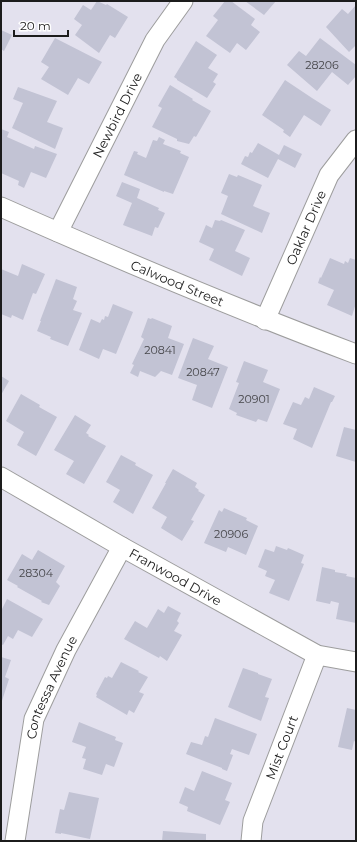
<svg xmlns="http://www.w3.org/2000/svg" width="357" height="842" font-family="Montserrat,sans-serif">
	<rect width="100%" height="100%" fill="#e3e1ee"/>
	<g fill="#c2c3d4">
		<polygon points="97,1 106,5 107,4 128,17 115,38 110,35 99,53 75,35 82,25 74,19 83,5 91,10"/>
		<polygon points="225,1 231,1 255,19 251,25 260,32 246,50 237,43 230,53 206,36 218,20 213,16"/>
		<polygon points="245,1 276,1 264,15"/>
		<polygon points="356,5 356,45 349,52 326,27 342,9 348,14"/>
		<polygon points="1,30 12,35 4,51 1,49"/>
		<polygon points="55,38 102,62 89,84 78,78 68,95 41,79 49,67 41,62"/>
		<polygon points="320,38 356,65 356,76 348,85 332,72 317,91 287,65 299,51 306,56"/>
		<polygon points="196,41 217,55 208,68 218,74 213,82 216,84 207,98 177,80 177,79 174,77"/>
		<polygon points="285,80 312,98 331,110 321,126 304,115 290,137 283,132 284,130 262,115"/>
		<polygon points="170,85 193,99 192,100 211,111 196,137 194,136 189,144 177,141 177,139 152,127 162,108 158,106"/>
		<polygon points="18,87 57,101 47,122 63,128 55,149 12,128 23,103 13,99"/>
		<polygon points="1,129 9,132 7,137 34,149 35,146 57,154 46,178 31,172 24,188 18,185 19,181 1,173"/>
		<polygon points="159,137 165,140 163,144 181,151 180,153 189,157 173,194 164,191 164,192 124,175 134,151 138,152 137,154 146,158 153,140 157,141"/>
		<polygon points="258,143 279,155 284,145 302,154 295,168 278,159 268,178 241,164 245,156 248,157 250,152 252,153"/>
		<polygon points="229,174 237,177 238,175 262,185 253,206 270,213 262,233 221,214 228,196 221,193"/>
		<polygon points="122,182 140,189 137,198 159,208 158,210 165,213 158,228 155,227 152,236 123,225 132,203 116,196"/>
		<polygon points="215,220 220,221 221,220 245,230 235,251 250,258 242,276 209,260 214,249 199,242 206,225 212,228"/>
		<polygon points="330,258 344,264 345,261 348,263 350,258 356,260 356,303 352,316 327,305 334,290 318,283 320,277 321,278"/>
		<polygon points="22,264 45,274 36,294 33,293 23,320 12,315 11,318 1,314 2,305 1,304 1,269 18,276"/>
		<polygon points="56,279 77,287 73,299 77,301 73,310 82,313 68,346 50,339 51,337 37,331 41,321 40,321"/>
		<polygon points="113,304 133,312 116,354 103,349 99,359 79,350 91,319 100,323 102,319 104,320 105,316 108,317"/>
		<polygon points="148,318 151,319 152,318 172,326 168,338 184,344 172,375 161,371 155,377 140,371 138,377 130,373 134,365 132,364 144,339 141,337"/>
		<polygon points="193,338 214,346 208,359 228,367 212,408 192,400 197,385 178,378"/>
		<polygon points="244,361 268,370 263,382 280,389 267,422 258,419 256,422 236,415 237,413 229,409 239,383 236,382"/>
		<polygon points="1,376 9,381 1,395"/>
		<polygon points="314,387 335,396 332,402 331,402 312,448 293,439 297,429 283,424 293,402 301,405 305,397 309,399"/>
		<polygon points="21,394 40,405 39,407 57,417 36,456 17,445 24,432 6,421"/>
		<polygon points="75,415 91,425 86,433 89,435 88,436 106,446 84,484 66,474 74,461 54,450"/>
		<polygon points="344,427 356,430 356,462 336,456"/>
		<polygon points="121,455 136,463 135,465 153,475 133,514 113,502 120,490 106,482"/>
		<polygon points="173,469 197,483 195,487 199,490 198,491 205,495 191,520 194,521 182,541 161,528 167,517 152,508 166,483 165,483"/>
		<polygon points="224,508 247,518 246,520 258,526 246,555 228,547 226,552 204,543 219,510 222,512"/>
		<polygon points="276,546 287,550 288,548 304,555 301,563 304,564 289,601 269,593 275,580 265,576 267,571 258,567 265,549 274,552"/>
		<polygon points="38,550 65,566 56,582 60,586 49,605 41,602 42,601 17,587 18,586 7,580 22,554 32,560"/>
		<polygon points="322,567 335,570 335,572 347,574 346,576 356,578 356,623 336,619 339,603 331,601 330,604 316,601"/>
		<polygon points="7,599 43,619 32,637 18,630 13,639 8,636 3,645 1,644 1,611"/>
		<polygon points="168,606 181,613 177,621 179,623 174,631 182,635 167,661 160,656 159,658 124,639 135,621 147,628 158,609 164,613"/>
		<polygon points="1,657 11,660 5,677 9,679 1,704"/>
		<polygon points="121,662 139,671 138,672 148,677 139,692 144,694 134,713 129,710 127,715 96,697 97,695 96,694 105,677 107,678 108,676 112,678"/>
		<polygon points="243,668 258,673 258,674 272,679 265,697 269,698 261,721 228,707"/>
		<polygon points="347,708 356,710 356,742 354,741 352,750 338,747"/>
		<polygon points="215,718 257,734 249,755 232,749 230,754 233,755 227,771 222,769 222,768 186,754 191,742 202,745 205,736 208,737"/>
		<polygon points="79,722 116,737 115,740 123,743 114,767 106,764 102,775 83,769 86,759 82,758 86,747 72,742"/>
		<polygon points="202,771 232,783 225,800 230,802 220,825 187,811 188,807 179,803 185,787 194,791"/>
		<polygon points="69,792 99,798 90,839 61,833 61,834 55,833 60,809 64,810"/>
		<polygon points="163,831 206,834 206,841 162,841"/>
	</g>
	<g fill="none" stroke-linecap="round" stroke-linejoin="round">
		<defs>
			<g id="street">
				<path id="s1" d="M 1,207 C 118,259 236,309 356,354"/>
				<path id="s2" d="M 58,232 L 155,40 L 183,1"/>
				<path id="s3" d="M 265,320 L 329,175 L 356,140"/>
				<path id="s4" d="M 1,477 L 122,547 L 317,655 L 356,662"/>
				<path id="s5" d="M 15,841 L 34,719 L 66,650 L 122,547"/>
				<path id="s6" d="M 251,841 L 253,821 L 317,655"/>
			</g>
		</defs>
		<use href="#street" stroke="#9d9d9d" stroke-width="21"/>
		<use href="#street" stroke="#fff" stroke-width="19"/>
	</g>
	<g text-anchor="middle" stroke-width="3" stroke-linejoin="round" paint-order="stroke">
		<g font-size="11" fill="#46464a">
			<text x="322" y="69">28206</text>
			<text x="160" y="354">20841</text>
			<text x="203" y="376">20847</text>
			<text x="254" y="403">20901</text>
			<text x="231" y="538">20906</text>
			<text x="36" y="577">28304</text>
		</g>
		<g font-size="13" fill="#1c1c1c" stroke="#fff">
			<text dy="5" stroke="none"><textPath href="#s2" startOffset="131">Newbird Drive</textPath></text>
			<text dy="5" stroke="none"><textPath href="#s3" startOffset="101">Oaklar Drive</textPath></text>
			<text dy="5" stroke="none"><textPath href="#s1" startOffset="192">Calwood Street</textPath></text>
			<text dy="5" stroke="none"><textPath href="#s4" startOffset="201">Franwood Drive</textPath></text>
			<text dy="5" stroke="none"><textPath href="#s5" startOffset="159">Contessa Avenue</textPath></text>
			<text dy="5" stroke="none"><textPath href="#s6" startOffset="99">Mist Court</textPath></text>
		</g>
	</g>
	<rect width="357" height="842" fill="none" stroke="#1c1c1c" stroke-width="4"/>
	<path d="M14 30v6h54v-6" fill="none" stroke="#1c1c1c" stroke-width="2"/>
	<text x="20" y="30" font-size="12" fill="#1c1c1c" stroke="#ffffff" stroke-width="3" paint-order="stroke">20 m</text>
</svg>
